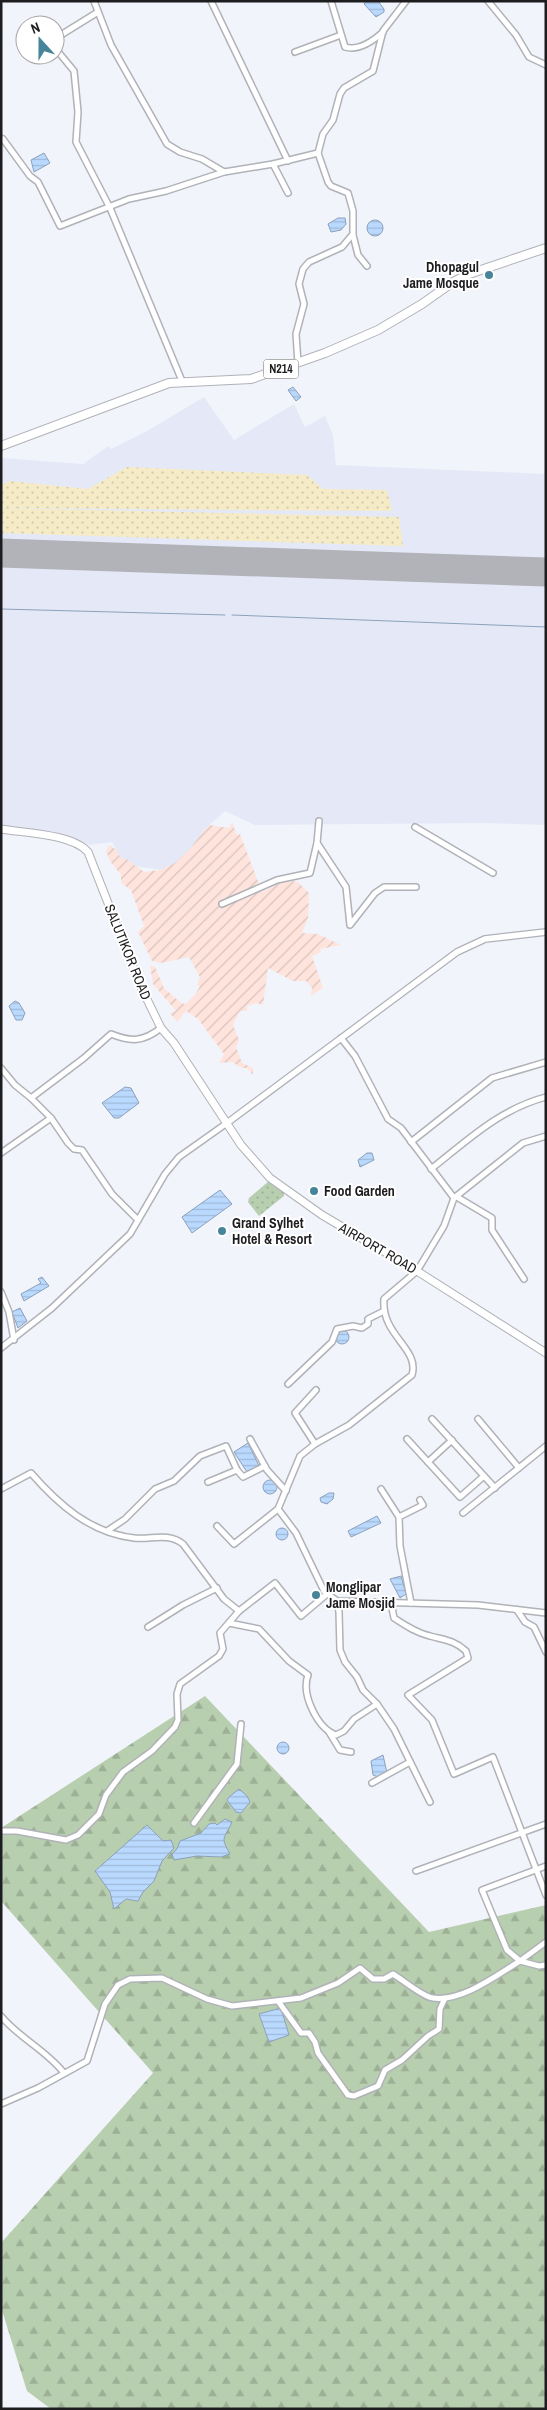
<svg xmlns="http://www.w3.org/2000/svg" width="547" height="2410" font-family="'Archivo Narrow',sans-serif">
	<defs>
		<pattern id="industrial-furrows" width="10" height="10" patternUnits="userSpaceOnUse" patternTransform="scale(1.25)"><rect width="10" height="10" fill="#fee4dc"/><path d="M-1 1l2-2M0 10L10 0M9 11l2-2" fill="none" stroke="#d9c3bc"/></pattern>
		<pattern id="grass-dots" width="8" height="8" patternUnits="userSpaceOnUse" patternTransform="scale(1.25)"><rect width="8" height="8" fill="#b7ceaf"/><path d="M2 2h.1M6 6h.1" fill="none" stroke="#9db096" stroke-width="1.8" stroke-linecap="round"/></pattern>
		<pattern id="forest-firs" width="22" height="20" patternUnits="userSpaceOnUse" patternTransform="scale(1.25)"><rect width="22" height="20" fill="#b7ceaf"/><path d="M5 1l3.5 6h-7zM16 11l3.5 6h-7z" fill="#9db096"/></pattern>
		<pattern id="sand-dots" width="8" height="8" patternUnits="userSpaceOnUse" patternTransform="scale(1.25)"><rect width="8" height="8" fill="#f5ebc6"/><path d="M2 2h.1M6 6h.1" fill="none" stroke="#d2c9aa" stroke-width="1.8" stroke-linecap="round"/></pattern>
		<pattern id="water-rules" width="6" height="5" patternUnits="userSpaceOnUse" patternTransform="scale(1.25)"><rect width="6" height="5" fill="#bad9fe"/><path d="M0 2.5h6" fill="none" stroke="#9fbad9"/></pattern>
	</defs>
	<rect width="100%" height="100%" fill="#f2f4fb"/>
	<polygon fill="url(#industrial-furrows)" points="232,822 237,835 240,834 262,892 286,880 298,882 309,893 308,918 302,933 318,934 341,945 320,949 321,952 312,956 323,988 311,996 312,988 306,981 293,981 268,968 263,1005 257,1003 247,1006 247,1011 240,1011 233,1025 239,1040 236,1047 242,1063 253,1068 253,1075 247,1068 242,1068 232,1062 219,1063 224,1054 198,1019 186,1011 177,1022 170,1013 176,1011 153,984 150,965 155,967 164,988 181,1003 185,1004 195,995 200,986 197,985 200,977 189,957 161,963 152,961 138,932 144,926 131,890 121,883 121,875 110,861 106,851 110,845 144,872 160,870 178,860 209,825 229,828"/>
	<polygon fill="#e5e9f7" points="204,397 234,440 294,404 305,427 325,416 333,435 336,465 546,474 546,825 483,823 255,825 225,811 204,830 190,849 175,863 160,870 135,866 128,860 120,857 112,842 90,845 68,837 1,826 1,458 83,464 108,446 111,449 147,431"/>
	<polygon fill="url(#grass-dots)" points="269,1181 284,1191 284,1196 259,1216 248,1202 249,1198"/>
	<polygon fill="url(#forest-firs)" points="205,1696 429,1932 546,1905 546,2409 51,2409 27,2391 1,2307 1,2243 153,2073 1,1901 1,1828"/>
	<g fill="url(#sand-dots)">
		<polygon points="127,467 307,475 323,489 387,490 392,511 1,508 1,485 9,481 88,489"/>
		<polygon points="1,508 399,517 403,546 1,533"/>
	</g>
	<g fill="url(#water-rules)" stroke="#8ba1bb">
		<polygon points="366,1 378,1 384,9 384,12 376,17 364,4"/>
		<polygon points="44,153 50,163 34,172 31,160"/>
		<polygon points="338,218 345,218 346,224 341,230 331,232 328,224"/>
		<circle cx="375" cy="228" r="8"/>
		<polygon points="293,387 301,397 296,401 288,390"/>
		<polygon points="15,1001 19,1003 25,1013 22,1020 16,1020 9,1006"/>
		<polygon points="125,1087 131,1088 139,1103 119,1118 114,1118 102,1103"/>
		<polygon points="367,1153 372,1153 374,1160 360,1167 358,1160"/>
		<polygon points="220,1190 232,1204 192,1233 182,1217"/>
		<polygon points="42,1277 49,1286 24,1301 21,1294 41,1283 38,1279"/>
		<polygon points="20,1308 27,1321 18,1328 12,1312"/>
		<circle cx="342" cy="1337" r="7"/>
		<polygon points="248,1443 259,1466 247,1472 234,1452"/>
		<circle cx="270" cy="1487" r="7"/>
		<polygon points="329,1493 334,1493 333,1499 327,1504 321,1502 320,1498"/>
		<polygon points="377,1516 381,1523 351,1537 348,1531"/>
		<circle cx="282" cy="1534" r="6"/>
		<polygon points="401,1576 406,1594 400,1598 390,1579"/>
		<circle cx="283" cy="1748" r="6"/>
		<polygon points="383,1755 387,1773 378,1777 373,1775 371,1761"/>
		<polygon points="239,1789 247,1796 250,1802 241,1813 236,1812 227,1800 229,1797"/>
		<path d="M 225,1819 L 232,1822 C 224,1840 220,1836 230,1854 L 221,1857 L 197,1856 L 174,1860 L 172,1854 L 177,1849 L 180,1841 L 201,1833 L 209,1824 L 215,1823 L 217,1825 Z"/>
		<polygon points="147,1825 163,1841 171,1840 174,1848 162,1861 154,1881 143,1892 138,1901 126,1899 114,1909 110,1892 95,1871"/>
		<polygon points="281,2008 289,2035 269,2042 259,2014"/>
	</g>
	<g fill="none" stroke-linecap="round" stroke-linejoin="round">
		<g stroke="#8ba1bb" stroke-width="1">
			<polyline points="1,609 225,615"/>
			<polyline points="232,615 546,627"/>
		</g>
		<polyline stroke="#b2b3b9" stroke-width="29" points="1,553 546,572"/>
		<defs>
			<g id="minor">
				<polyline points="94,1 111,45 167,144 180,152 202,159 224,172 273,164 318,153 323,134 333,120 340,94 344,88 373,71 383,31 406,1"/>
				<polyline points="211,1 288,161"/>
				<path d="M 331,1 L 345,47 C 358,51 373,41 383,32"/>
				<polyline points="488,1 516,35 529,57 546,65"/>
				<polyline points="55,42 56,38 98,12"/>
				<polyline points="55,48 74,71 78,112 76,142 110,208 182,381"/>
				<polyline points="295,52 341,35"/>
				<polyline points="3,139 30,176 38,182 60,226 129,199 166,191 224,172"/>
				<polyline points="273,164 288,193"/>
				<polyline points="353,235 358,255 367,266"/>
				<polyline points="298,363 296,334 304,304 299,284 303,269 309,262 342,247 353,234 353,211 348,193 331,186 328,182 318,153"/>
				<polyline points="319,821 317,843 346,887 350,925 375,893 384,887 416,887"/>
				<polyline points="415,827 493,873"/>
				<polyline points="222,904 277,880 310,873 317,843"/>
				<polyline points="341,1038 355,1056 388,1119 401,1128 454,1198"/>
				<polyline points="1,1068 15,1085 31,1098"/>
				<path d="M 546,1136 L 523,1143 L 454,1198 L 444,1226 L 417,1271 L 384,1299 C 381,1336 420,1348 412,1375 L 349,1425 L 315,1444 L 300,1456 L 278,1509 L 296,1533 L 324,1591 L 337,1601 L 478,1605 L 546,1613"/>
				<polyline points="411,1142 492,1078 546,1062"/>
				<polyline points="1,1153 51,1118"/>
				<path d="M 431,1169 C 468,1140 500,1109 546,1097"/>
				<polyline points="457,1197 492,1218 492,1230 524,1279"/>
				<path d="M 138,1220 L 112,1194 L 82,1150 L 74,1149 L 68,1143 L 51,1118 L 31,1098 L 84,1058 L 111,1034 C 131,1042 143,1042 161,1028"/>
				<polyline points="1,1292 9,1312 14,1340"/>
				<polyline points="1,1348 52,1308 130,1234 165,1174 179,1157 227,1123"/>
				<polyline points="288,1384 332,1342 337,1329 353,1326 362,1328 368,1324 368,1319 384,1311"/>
				<polyline points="432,1419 495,1488"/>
				<polyline points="478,1419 519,1468"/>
				<polyline points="250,1439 267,1470 286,1491"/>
				<polyline points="407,1439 460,1497 484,1476"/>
				<polyline points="315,1444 295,1413 316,1390"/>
				<polyline points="428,1462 452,1440"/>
				<polyline points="208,1482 237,1470"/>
				<path d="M 1,1489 L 31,1473 C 58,1504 90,1533 134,1538 C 151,1540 168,1532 183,1544 L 224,1599 L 239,1611 L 275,1583 L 301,1616 L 327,1594"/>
				<polyline points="381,1489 399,1517"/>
				<polyline points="463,1513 546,1446"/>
				<polyline points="217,1526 234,1544 278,1509"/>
				<polyline points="107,1531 125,1519 155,1489 174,1481 200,1456 226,1446 237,1470 243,1477 265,1466"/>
				<polyline points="337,1601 339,1612 340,1650 345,1662 357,1677 363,1690 377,1704 394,1729 430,1802"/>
				<path d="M 391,1603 L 394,1618 C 406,1626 417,1633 430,1636 C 444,1640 454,1640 466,1651 L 468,1658 L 408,1695 L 432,1720 L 454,1774 L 493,1757 L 546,1895"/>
				<polyline points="411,1603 400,1546 399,1517 423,1505 420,1500"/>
				<polyline points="517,1610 525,1622 534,1627 546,1652"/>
				<path d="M 229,1623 L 259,1629 L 289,1661 L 308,1675 C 301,1694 317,1728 336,1735 L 344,1731 L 354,1719 L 377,1704"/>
				<polyline points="148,1627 183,1605 217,1588"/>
				<polyline points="329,1732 340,1750 351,1752"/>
				<polyline points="372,1783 410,1762"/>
				<polyline points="194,1823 237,1764 241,1724"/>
				<polyline points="1,1831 17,1831 66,1840 78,1835 99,1814 106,1795 123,1772 152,1751 175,1727 178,1720 177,1694 180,1684 219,1656 223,1649 220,1633 239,1611"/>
				<polyline points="546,1866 482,1890 507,1950 520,1961 546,1942"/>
				<polyline points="416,1871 546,1824"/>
				<polyline points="278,2001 301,2033 309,2033 315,2042 318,2053 348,2095 354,2096 378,2086 385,2070 402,2060 428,2036 439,2029 440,2009 445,1998"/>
				<path d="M 1,2016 C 19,2038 46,2050 64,2073"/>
				<path d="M 1,2104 L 38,2088 L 87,2061 L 105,2004 L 118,1985 L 130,1979 L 162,1978 L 207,1999 L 232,2006 L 301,1998 L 338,1983 L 360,1968 L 373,1979 L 384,1979 L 393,1974 C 403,1980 423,1997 433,1998 C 462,2002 497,1975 520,1961 L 539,1966 L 546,1965"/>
			</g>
			<polyline id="tertiary" points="227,1123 457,952 485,939 546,932"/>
			<path id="secondary" d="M 1,829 C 25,833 72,834 88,852 L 141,987 L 161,1028 L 174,1043 L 241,1145 L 270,1178 L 322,1215 L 417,1271 L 546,1353"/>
			<polyline id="trunk" points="1,446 169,383 251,379 325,353 378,330 422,304 453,282 469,274 546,248"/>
		</defs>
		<use href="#minor" stroke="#b0b2b8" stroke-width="8"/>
		<use href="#tertiary" stroke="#b0b2b8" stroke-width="8"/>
		<use href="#secondary" stroke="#b0b2b8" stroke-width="9"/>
		<use href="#trunk" stroke="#b0b2b8" stroke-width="10"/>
		<use href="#minor" stroke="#fff" stroke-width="5"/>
		<use href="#tertiary" stroke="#fff" stroke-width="5.5"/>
		<use href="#secondary" stroke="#fff" stroke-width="7"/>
		<use href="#trunk" stroke="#fff" stroke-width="8"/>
	</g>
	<g fill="#468599" stroke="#fff" stroke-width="2">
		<circle cx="489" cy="275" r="5"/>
		<circle cx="314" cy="1191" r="5"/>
		<circle cx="222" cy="1231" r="5"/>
		<circle cx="316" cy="1595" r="5"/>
	</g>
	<g text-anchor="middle" stroke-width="4" stroke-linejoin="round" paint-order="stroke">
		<rect fill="#fff" stroke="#616163" stroke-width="1" x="263.5" y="359.5" width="35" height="19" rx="4"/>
		<g font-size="12" font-weight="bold" fill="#1d1d20">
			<text x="281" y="373">N214</text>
		</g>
		<g font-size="14" font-weight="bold" fill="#1d1d20" stroke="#fff" text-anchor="start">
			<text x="479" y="272" text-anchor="end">Dhopagul<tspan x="479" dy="16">Jame Mosque</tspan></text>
			<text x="324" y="1196">Food Garden</text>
			<text x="232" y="1228">Grand Sylhet<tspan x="232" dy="16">Hotel &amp; Resort</tspan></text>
			<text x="326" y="1592">Monglipar<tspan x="326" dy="16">Jame Mosjid</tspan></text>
		</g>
		<g font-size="14" fill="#1d1d20" stroke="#fff">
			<text transform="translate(128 952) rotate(68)" y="5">SALUTIKOR ROAD</text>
			<text transform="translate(378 1248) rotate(30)" y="5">AIRPORT ROAD</text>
		</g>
	</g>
	<rect width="547" height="2410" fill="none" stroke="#1d1d20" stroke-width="5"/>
	<g transform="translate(40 40) rotate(339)"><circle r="24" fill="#ffffff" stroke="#a5a5a6"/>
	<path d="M0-4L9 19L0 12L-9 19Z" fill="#468599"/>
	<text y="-8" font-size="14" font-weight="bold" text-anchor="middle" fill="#1d1d20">N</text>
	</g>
</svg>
